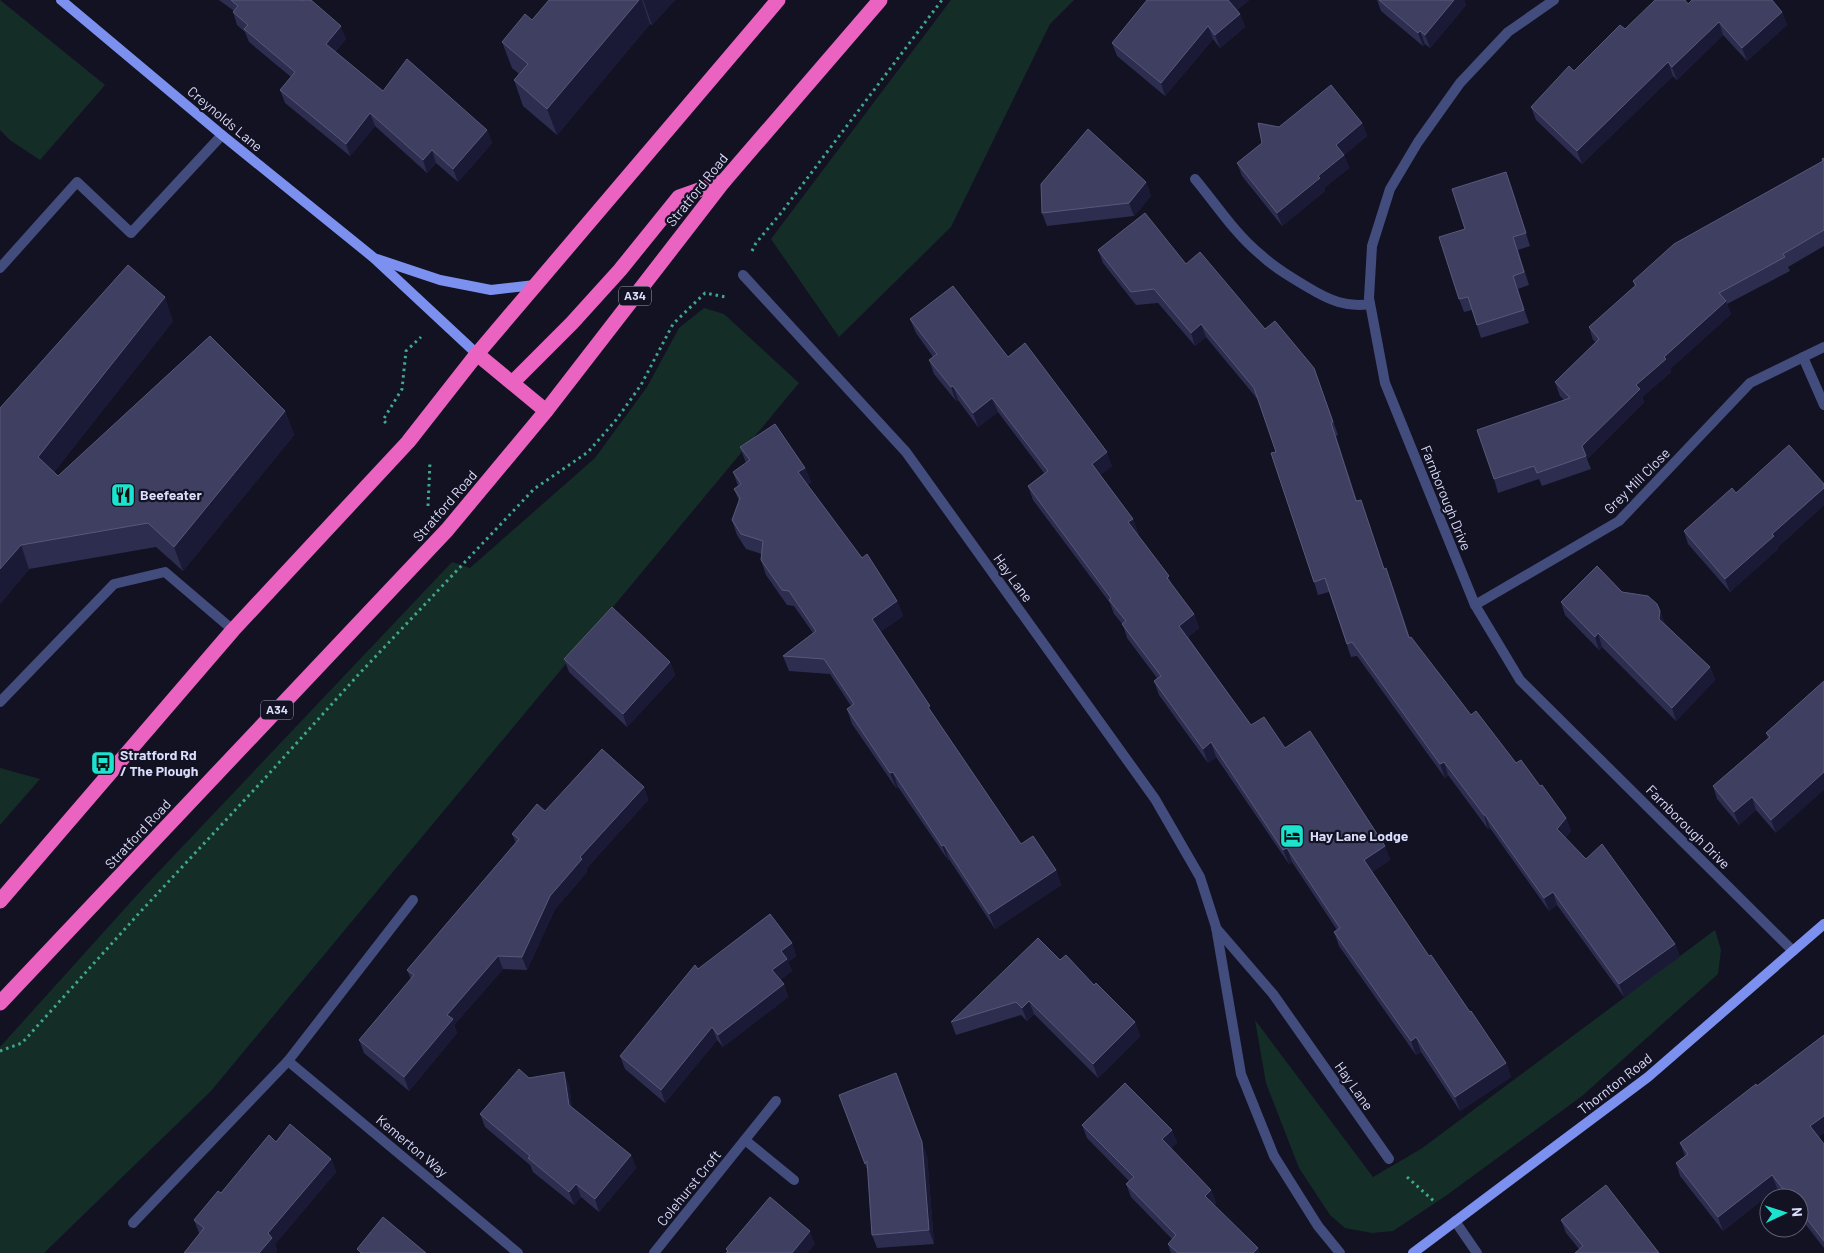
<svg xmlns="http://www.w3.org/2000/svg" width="1824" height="1253" font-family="Barlow,sans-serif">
	<rect width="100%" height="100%" fill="#121223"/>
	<g fill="#152d27">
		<polygon points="0,0 105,85 40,160 10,140 0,130"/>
		<polygon points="951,0 1074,0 1050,24 951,227 839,337 771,239"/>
		<polygon points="704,308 724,314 799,383 211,1091 44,1253 0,1253 0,1047 147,884 452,562 470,568 595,458 647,387 679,328"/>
		<polygon points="0,768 40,779 0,825"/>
		<polygon points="1715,930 1721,950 1718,974 1582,1096 1447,1195 1393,1231 1372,1233 1345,1228 1330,1215 1299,1168 1266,1083 1255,1020 1373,1177 1421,1149"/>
	</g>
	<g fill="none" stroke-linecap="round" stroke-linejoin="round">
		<g stroke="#3ea98d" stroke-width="3" stroke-dasharray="2.5 4" stroke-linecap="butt">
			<polyline points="752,251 756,243 781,213 942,0"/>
			<polyline points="386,423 383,420 402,389 406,351 421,337"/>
			<polyline points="428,506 430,462"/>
			<polyline points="0,1051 22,1043 142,910 266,777 359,674 534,489 588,452 616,420 641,385 673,324 705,293 726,297"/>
			<polyline points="1407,1177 1436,1203"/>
		</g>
		<g stroke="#424c7d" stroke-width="10">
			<path d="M 1195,179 C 1216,204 1235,234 1261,255 C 1275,268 1292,278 1309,288 C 1329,300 1347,308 1370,304"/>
			<polyline points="0,268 77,182 131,233 222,135"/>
			<polyline points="0,702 114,584 165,572 233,630"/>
		</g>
		<g stroke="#424c7d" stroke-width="10">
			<polyline points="1554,0 1508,32 1460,83 1418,142 1390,189 1372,246 1369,298 1385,383 1475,605 1520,680 1793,951"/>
			<polyline points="743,275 906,452 1155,799 1200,877 1216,927 1241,1074 1274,1156 1318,1226 1340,1253"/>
			<polyline points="1803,357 1824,405"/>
			<polyline points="1475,605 1619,521 1750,383 1824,347"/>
			<polyline points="413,900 288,1061 518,1253"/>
			<polyline points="1216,928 1273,994 1389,1159"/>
			<polyline points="745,1140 794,1180"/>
			<polyline points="1455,1221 1477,1253"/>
			<polyline points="133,1223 288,1061"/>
			<polyline points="654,1253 776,1101"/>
		</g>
		<g stroke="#7c90ef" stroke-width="10">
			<polyline points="61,0 222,135 374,258 477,354"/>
			<polyline points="377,259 440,280 491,290 535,285"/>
			<polyline points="1413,1253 1648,1077 1824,924"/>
		</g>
		<g stroke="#eb63c0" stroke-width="15">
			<polyline points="477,354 546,411"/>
			<polyline points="513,382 572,323 620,270 679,197 724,181"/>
			<polyline points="0,901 233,630 408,442 477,354 778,0"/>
			<polyline points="0,1003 447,530 546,411 724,181 880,0"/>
		</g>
	</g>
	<g fill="#2d2d4f">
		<polygon points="219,0 300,0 346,39 335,52 383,91 487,130 492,143 458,182 436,163 427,173 375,126 350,156 285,103 280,90 291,77 249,42 245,32 237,25 233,12 234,11"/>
		<polygon points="549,0 675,0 652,25 650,24 557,135 523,106 514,80 519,74 512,68 502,42 532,20"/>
		<polygon points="1147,0 1249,0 1237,10 1240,14 1245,27 1220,48 1213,39 1165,96 1117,56 1112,43"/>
		<polygon points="1377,0 1464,0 1466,5 1430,48 1425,44 1423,46 1381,11"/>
		<polygon points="1782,12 1787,25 1747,61 1723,35 1677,80 1673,76 1582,164 1536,120 1531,107 1625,29"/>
		<polygon points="1362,123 1367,136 1344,155 1349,168 1324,188 1325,191 1282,226 1242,176 1237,163 1262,143 1279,127"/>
		<polygon points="1824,158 1824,246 1788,267 1790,271 1727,304 1731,314 1670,369 1671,372 1642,397 1644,402 1587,459 1591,469 1542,486 1539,479 1498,493 1494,479 1564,400 1560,396 1555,382 1596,342 1593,340 1589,327 1635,287 1633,281 1822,161"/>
		<polygon points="1146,182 1151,196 1134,216 1047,226 1042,213"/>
		<polygon points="1511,185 1530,246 1518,250 1529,285 1518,289 1529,323 1481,338 1472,310 1464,312 1459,299 1465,229"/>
		<polygon points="1098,250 1186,264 1314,368 1338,435 1336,436 1357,501 1384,569 1391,581 1410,638 1471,715 1516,763 1540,786 1566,818 1571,831 1565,838 1586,859 1675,944 1680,957 1624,997 1557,905 1549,911 1490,828 1488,829 1448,775 1445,778 1357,656 1351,657 1329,592 1318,595 1314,582 1276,452 1259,401 1206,337 1195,346 1158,303 1136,305 1103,263"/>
		<polygon points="910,319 1008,357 1112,466 1100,475 1133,519 1138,533 1137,534 1172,585 1194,614 1199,628 1188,637 1251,725 1285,748 1385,846 1390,860 1372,872 1429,956 1506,1063 1511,1077 1460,1111 1421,1052 1416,1055 1339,946 1334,932 1337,930 1292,862 1289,864 1216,757 1208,763 1159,695 1154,681 1157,678 1127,638 1123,625 1114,614 1110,603 1033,500 1028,486 1044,473 998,412 978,427 958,400 956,401 934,374 929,360 933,357 916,333"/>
		<polygon points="173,321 54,472 58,476 285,411 294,435 183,571 156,547 29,569 0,604 0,408"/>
		<polygon points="740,447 805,468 811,482 807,485 862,558 897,601 903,616 880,632 932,713 1021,844 1056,870 1061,885 995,929 949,859 948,860 898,787 896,788 852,724 847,709 851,706 830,674 789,671 783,656 813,633 794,606 787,605 766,575 761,560 762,554 746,549 737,535 732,520 739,501 734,489 738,486 733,472 746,463"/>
		<polygon points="1824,484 1824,505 1778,547 1778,549 1730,592 1688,544 1684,531 1736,493"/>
		<polygon points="1622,592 1660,611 1665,624 1710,667 1715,680 1676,721 1602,647 1599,650 1565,615 1561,602"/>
		<polygon points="564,659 670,662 675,675 627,727 569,672"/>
		<polygon points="1824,681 1776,833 1756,810 1739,825 1717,799 1713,786 1768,738 1766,733"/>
		<polygon points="644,787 648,800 586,869 587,872 555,909 527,970 503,969 454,1025 457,1033 409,1091 364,1053 359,1040 411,979 407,970 516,843 512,834 545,811"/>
		<polygon points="792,943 796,956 788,962 792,971 780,980 784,984 788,997 723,1047 717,1040 665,1103 625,1069 620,1056 698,969"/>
		<polygon points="1060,960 1094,985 1135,1022 1140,1036 1098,1078 1034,1014 1027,1021 1021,1015 956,1035 951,1022"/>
		<polygon points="1824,1035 1824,1133 1818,1137 1824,1145 1824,1248 1799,1216 1799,1198 1785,1198 1777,1188 1723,1231 1680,1176 1676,1163 1685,1156 1680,1143"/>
		<polygon points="529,1078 569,1085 572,1108 631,1155 636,1168 599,1212 581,1197 574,1205 533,1172 530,1165 485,1127 480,1114"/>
		<polygon points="839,1095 927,1155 934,1244 877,1248 872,1235 868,1172"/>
		<polygon points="1082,1125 1172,1130 1177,1143 1171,1148 1211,1190 1216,1203 1214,1205 1260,1253 1171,1253 1168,1244 1172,1239 1131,1197 1126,1184 1129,1181 1087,1138"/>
		<polygon points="276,1142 331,1159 336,1172 275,1244 277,1251 199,1233 194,1220 221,1193"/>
		<polygon points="1561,1220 1659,1253 1579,1249 1566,1233"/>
	</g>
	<g fill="#1a1a36">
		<polygon points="639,0 642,0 650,24 557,135 547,109"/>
		<polygon points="643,0 675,0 652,25"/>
		<polygon points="1228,0 1249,0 1233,13"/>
		<polygon points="1454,0 1464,0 1466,5 1430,48 1425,35"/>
		<polygon points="1782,12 1787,25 1747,61 1742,48"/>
		<polygon points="1240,14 1245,27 1220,48 1215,35"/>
		<polygon points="1719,22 1723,35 1677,80 1672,67"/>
		<polygon points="341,26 346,39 330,57 326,44"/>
		<polygon points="1208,26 1213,39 1165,96 1161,83"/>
		<polygon points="1420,31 1425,44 1423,46 1418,33"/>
		<polygon points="1668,62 1673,76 1582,164 1577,151"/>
		<polygon points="370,113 375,126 350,156 346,144"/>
		<polygon points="1362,123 1367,136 1344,155 1349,168 1324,188 1325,191 1282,226 1277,213 1318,176 1336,145"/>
		<polygon points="487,130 492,143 458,182 453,169"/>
		<polygon points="432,150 436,163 427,173 423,160"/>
		<polygon points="1506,172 1511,185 1530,246 1526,233"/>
		<polygon points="1146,182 1151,196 1134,216 1129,203"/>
		<polygon points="1513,276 1518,289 1529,323 1524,310"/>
		<polygon points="165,297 173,321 47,481 38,457"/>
		<polygon points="1726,301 1731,314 1670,369 1671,372 1642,397 1644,402 1587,459 1582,446 1636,385 1664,357"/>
		<polygon points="1201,324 1206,337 1195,346 1191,333"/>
		<polygon points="953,386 958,400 956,401 951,387"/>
		<polygon points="992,398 998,412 978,427 973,413"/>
		<polygon points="285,411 294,435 183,571 174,547"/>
		<polygon points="1107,452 1112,466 1097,478 1092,464"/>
		<polygon points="805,468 811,482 804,487 798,472"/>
		<polygon points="1824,488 1824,505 1778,547 1778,549 1730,592 1725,579 1772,534"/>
		<polygon points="1133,519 1138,533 1133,536 1128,522"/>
		<polygon points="21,545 29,569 0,604 0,569"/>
		<polygon points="1169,576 1174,591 1167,578"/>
		<polygon points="897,601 903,616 877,634 872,619"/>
		<polygon points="1660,611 1665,624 1659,619"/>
		<polygon points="1194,614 1199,628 1184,640 1179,626"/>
		<polygon points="1598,633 1602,647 1599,650 1595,637"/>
		<polygon points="670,662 675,675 627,727 623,714"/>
		<polygon points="1710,667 1715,680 1676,721 1672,708"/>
		<polygon points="1211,742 1216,757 1208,763 1203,749"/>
		<polygon points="1444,762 1448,775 1445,778 1440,764"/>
		<polygon points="893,772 898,787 896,788 890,773"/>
		<polygon points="1824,772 1824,790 1776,833 1771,820"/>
		<polygon points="644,787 648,800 586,869 587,872 555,909 527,970 522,957 550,896 580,857"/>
		<polygon points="1752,797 1756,810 1739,825 1734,812"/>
		<polygon points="1484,815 1485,815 1490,828 1488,829"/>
		<polygon points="1566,818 1571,831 1561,842 1557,829"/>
		<polygon points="944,845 949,859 948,860 942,846"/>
		<polygon points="1385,846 1390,860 1369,874 1364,860"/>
		<polygon points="1287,848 1292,862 1289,864 1283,850"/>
		<polygon points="1056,870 1061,885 995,929 989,914"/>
		<polygon points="1553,892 1557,905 1549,911 1544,898"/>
		<polygon points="792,943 796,956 788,962 792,971 777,982 772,970 781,951"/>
		<polygon points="1675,944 1680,957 1624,997 1619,984"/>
		<polygon points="498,956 503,969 454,1025 457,1033 409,1091 404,1077 447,1015"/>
		<polygon points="784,984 788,997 723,1047 718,1035"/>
		<polygon points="1029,1001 1034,1014 1027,1021 1022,1008"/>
		<polygon points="1135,1022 1140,1036 1098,1078 1093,1064"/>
		<polygon points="712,1027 717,1040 665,1103 661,1090"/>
		<polygon points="1416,1037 1421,1052 1416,1055 1411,1041"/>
		<polygon points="1506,1063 1511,1077 1460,1111 1455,1097"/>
		<polygon points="564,1072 569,1085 574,1119 569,1105"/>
		<polygon points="1824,1116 1824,1133 1815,1140 1810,1126"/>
		<polygon points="1172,1130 1177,1143 1167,1152 1162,1139"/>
		<polygon points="922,1142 927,1155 934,1244 929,1230"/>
		<polygon points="631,1155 636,1168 599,1212 595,1199"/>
		<polygon points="331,1159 336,1172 275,1244 277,1251 275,1253 259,1253 268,1233"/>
		<polygon points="1772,1175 1777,1188 1723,1231 1718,1217"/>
		<polygon points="576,1184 581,1197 574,1205 569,1192"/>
		<polygon points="1211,1190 1216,1203 1210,1210 1205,1196"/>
		<polygon points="810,1231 815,1244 808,1253 792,1253"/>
		<polygon points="1258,1248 1260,1253 1253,1253"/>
	</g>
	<g fill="#3f4061" stroke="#585879">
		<polygon points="231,0 300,0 302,1 303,0 311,0 341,26 326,44 383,91 407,59 487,130 453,169 432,150 423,160 370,113 346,144 280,90 295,72 244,29 248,25 233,12 238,6"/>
		<polygon points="549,0 639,0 547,109 514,80 528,64 502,42 525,14 532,20"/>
		<polygon points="1147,0 1228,0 1240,14 1215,35 1208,26 1161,83 1112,43"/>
		<polygon points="1379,0 1454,0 1425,35 1420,31 1418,33"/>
		<polygon points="1655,0 1685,0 1688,4 1692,0 1772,0 1782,12 1742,48 1719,22 1672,67 1668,62 1577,151 1531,107 1569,66 1574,71 1620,25 1625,29"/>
		<polygon points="1331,85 1362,123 1336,145 1344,155 1318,176 1320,178 1277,213 1237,163 1262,143 1258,123 1279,127"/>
		<polygon points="1088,129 1146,182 1129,203 1042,213 1041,184"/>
		<polygon points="1824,158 1824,230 1783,254 1785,257 1719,293 1726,301 1664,357 1666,359 1636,385 1640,389 1582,446 1586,456 1537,473 1534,466 1494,479 1477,430 1570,398 1555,382 1599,339 1589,327 1636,285 1633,281 1674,244 1823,161 1822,159"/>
		<polygon points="1506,172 1526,233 1513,237 1524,272 1513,276 1524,310 1477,325 1468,297 1459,299 1439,237 1465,229 1452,189"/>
		<polygon points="1145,213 1186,264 1200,252 1265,329 1275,321 1314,368 1333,422 1331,423 1356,501 1361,500 1384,569 1386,568 1409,638 1411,637 1471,715 1476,711 1516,763 1521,760 1540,786 1542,785 1566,818 1557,829 1586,859 1602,844 1675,944 1619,984 1553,892 1544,898 1485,815 1484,815 1444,762 1440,764 1352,642 1347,644 1325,578 1314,582 1271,453 1276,452 1254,388 1201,324 1191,333 1154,289 1131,292 1098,250"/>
		<polygon points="128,265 165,297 38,457 58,476 210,336 285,411 174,547 148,523 21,545 0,569 0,408"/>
		<polygon points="953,286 1008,357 1025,343 1107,452 1092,464 1133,519 1128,522 1169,576 1167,578 1194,614 1179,626 1251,725 1264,717 1285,748 1310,731 1385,846 1364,860 1429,956 1431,955 1470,1012 1471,1011 1506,1063 1455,1097 1416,1037 1411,1041 1334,932 1340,928 1287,848 1283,850 1211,742 1203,749 1154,681 1161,676 1122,624 1126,621 1109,600 1111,598 1028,486 1048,471 992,398 973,413 953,386 951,387 929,360 937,354 910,319"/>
		<polygon points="775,424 805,468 798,472 862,558 867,554 897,601 872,619 930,706 928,707 1021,844 1033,836 1056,870 989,914 944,845 942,846 893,772 890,773 847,709 854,704 824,659 783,656 816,631 789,591 782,590 761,560 763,541 741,534 732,520 740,498 734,489 741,484 733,472 750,460 740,447"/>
		<polygon points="1789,445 1824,484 1824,488 1772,534 1774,536 1725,579 1684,531 1732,488 1736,493"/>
		<polygon points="1597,566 1622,592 1648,596 1657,604 1660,611 1659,619 1710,667 1672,708 1598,633 1595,637 1561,602"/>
		<polygon points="612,607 670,662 623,714 564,659"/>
		<polygon points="1824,681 1824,772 1771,820 1752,797 1734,812 1713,786 1770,737 1766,733"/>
		<polygon points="602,749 644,787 580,857 582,859 550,896 522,957 498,956 447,1015 453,1019 404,1077 359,1040 414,975 407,970 519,839 512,834 537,804 545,811"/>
		<polygon points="770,914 792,943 781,951 787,959 772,970 784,984 718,1035 712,1027 661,1090 620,1056 695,965 698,969"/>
		<polygon points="1038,938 1060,960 1066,955 1094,985 1096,983 1135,1022 1093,1064 1029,1001 1022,1008 1016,1002 951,1022"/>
		<polygon points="1824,1035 1824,1116 1810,1126 1824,1144 1824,1241 1799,1209 1799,1198 1790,1198 1772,1175 1718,1217 1676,1163 1688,1154 1680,1143 1756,1084 1757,1086"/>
		<polygon points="519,1069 529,1078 564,1072 569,1105 631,1155 595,1199 576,1184 569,1192 528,1158 530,1156 480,1114"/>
		<polygon points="896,1073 922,1142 929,1230 872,1235 867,1161 865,1164 839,1095"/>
		<polygon points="1125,1083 1172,1130 1162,1139 1211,1190 1205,1196 1258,1248 1253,1253 1178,1253 1168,1244 1176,1235 1126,1184 1134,1177 1082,1125"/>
		<polygon points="290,1124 331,1159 268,1233 272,1238 259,1253 184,1253 204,1228 194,1220 218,1191 221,1193 269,1135 276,1142"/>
		<polygon points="1606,1185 1659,1253 1575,1253 1583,1246 1561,1220"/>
		<polygon points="770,1197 810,1231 792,1253 726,1253 728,1251 726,1249"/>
		<polygon points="383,1217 426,1253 361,1253 357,1249"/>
	</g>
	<defs>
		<symbol id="restaurant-square" viewBox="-11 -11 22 22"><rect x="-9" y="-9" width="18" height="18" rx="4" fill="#1ce3ce" stroke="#121223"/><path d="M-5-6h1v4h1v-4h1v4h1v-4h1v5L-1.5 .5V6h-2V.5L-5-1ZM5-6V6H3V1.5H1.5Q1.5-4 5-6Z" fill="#111"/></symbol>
		<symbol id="bus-square" viewBox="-11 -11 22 22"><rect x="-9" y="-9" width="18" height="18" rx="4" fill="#1ce3ce" stroke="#121223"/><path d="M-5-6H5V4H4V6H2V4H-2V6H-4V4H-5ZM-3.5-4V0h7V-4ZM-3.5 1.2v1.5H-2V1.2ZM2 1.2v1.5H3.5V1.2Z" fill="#111"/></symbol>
		<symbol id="hotel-square" viewBox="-11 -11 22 22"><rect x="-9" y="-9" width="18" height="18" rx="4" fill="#1ce3ce" stroke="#121223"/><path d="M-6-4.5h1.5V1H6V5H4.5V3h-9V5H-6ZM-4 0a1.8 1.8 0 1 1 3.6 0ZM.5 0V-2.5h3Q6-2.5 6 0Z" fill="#111"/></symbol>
	</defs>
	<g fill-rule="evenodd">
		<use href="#restaurant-square" x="109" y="481" width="28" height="28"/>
		<use href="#bus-square" x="89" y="749" width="28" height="28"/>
		<use href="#hotel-square" x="1278" y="822" width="28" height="28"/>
	</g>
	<g text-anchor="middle" stroke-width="4.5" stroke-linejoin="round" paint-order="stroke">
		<g fill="#121223" stroke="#9d9fba" stroke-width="1">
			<rect x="619" y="286.5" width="32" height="19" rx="4"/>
			<rect x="261" y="700.5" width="32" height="19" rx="4"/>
		</g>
		<g font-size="12" font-weight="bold" fill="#d9dcfa">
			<text x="635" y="300">A34</text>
			<text x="277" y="714">A34</text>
		</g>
		<g font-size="14" fill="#d9dcfa" stroke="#121223">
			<text transform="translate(225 119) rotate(40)" y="5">Creynolds Lane</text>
			<text transform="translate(697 190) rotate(-51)" y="5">Stratford Road</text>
			<text transform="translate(1637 481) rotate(-45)" y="5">Grey Mill Close</text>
			<text transform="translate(1446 498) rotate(68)" y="5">Farnborough Drive</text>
			<text transform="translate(445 506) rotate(-49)" y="5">Stratford Road</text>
			<text transform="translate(1013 578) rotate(54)" y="5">Hay Lane</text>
			<text transform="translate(1688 827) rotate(45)" y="5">Farnborough Drive</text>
			<text transform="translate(138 834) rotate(-47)" y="5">Stratford Road</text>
			<text transform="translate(1615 1084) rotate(-38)" y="5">Thornton Road</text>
			<text transform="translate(1354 1086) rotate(55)" y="5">Hay Lane</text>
			<text transform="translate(412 1146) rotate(40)" y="5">Kemerton Way</text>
			<text transform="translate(689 1188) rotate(-51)" y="5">Colehurst Croft</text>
		</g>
		<g font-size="14" font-weight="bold" fill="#d9dcfa" stroke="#121223" text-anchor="start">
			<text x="140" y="500">Beefeater</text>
			<text x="120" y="760">Stratford Rd<tspan x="120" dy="16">/ The Plough</tspan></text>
			<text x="1310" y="841">Hay Lane Lodge</text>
		</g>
	</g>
	<g transform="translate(1784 1213) rotate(86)"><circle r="24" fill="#121223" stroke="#626379"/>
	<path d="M0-4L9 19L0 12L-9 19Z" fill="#1ce3ce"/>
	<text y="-8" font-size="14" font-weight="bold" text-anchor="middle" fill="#d9dcfa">N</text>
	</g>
</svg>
